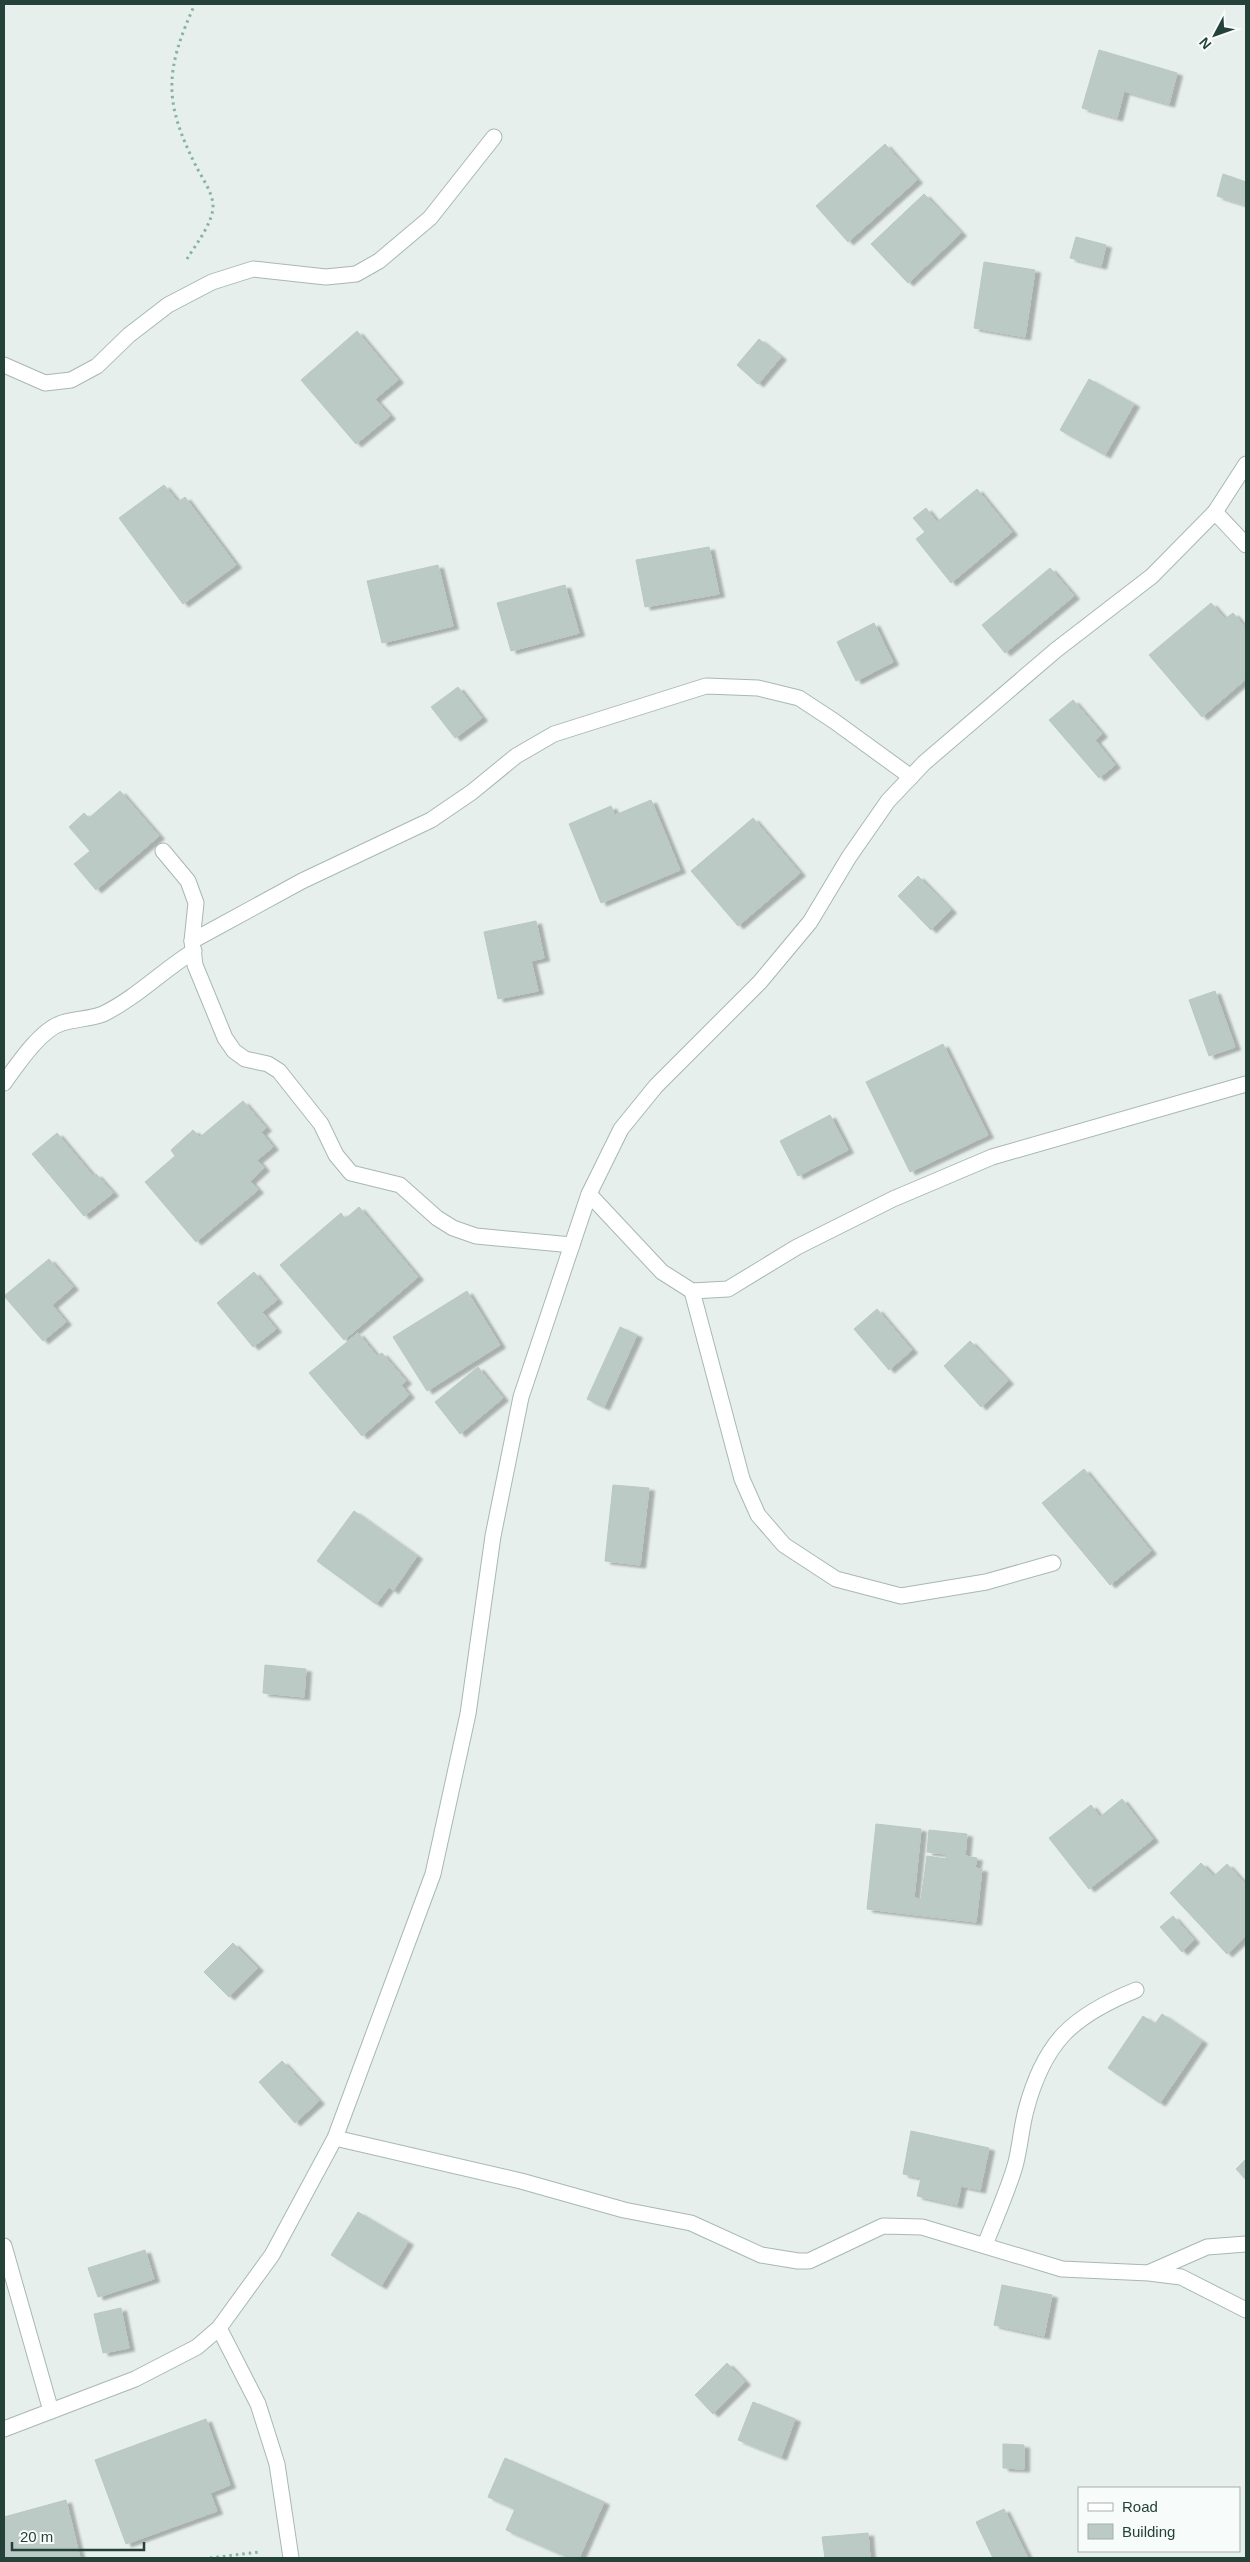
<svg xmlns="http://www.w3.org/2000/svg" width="1250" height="2562" font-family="Arial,sans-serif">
	<defs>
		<filter id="shadow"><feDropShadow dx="5.5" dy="3" stdDeviation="1" flood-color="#0004"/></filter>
	</defs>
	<rect width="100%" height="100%" fill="#e6efeb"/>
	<g fill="#bbcac4" stroke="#b8c9c2" filter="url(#shadow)">
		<polygon points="1099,50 1177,73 1169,104 1124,91 1117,118 1082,108"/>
		<polygon points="885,144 917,180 848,242 816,206"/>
		<polygon points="1223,174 1246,182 1246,205 1217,196"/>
		<polygon points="924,194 961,233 908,283 871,244"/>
		<polygon points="1076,237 1106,245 1101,266 1070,258"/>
		<polygon points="984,262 1035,270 1025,337 974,328"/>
		<polygon points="357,331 398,380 375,399 390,416 356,444 301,380"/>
		<polygon points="759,339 781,357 758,384 737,365"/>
		<polygon points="1089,379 1134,404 1105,455 1060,430"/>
		<polygon points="164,485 178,502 185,497 236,565 183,604 119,518"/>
		<polygon points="977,489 1012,532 951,583 916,539 925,532 913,518 926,508 937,522"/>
		<polygon points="709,547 719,594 645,607 636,560"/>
		<polygon points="438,565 453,626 382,643 367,581"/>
		<polygon points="1050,568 1074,596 1005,653 982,625"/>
		<polygon points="565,585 579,633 511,651 497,603"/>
		<polygon points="1211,603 1225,619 1233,613 1246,628 1246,679 1202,717 1149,655"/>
		<polygon points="874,623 893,662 856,681 837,642"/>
		<polygon points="458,687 482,718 455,738 431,707"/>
		<polygon points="1073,700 1102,734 1095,740 1115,765 1099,778 1049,720"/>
		<polygon points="120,791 159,836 96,890 74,864 90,851 69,827 84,813 89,818"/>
		<polygon points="651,800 680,870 601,903 569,824 611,806 615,815"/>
		<polygon points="753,818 800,873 738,926 691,871"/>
		<polygon points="918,876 951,910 931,930 898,896"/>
		<polygon points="536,921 544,958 531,961 538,991 498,999 484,932"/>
		<polygon points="1215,991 1235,1047 1209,1056 1189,1000"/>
		<polygon points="943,1044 988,1135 910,1172 866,1082"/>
		<polygon points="243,1101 266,1128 261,1132 273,1147 257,1160 264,1168 250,1181 258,1190 196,1242 145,1182 175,1156 171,1150 193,1130 200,1137"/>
		<polygon points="830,1115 848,1150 798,1176 780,1141"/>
		<polygon points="57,1133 93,1176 96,1174 113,1193 84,1216 32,1154"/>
		<polygon points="359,1207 418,1277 344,1340 280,1265 341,1213 345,1219"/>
		<polygon points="49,1259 73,1287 52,1305 66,1322 43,1341 4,1296"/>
		<polygon points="254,1272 277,1300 262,1312 276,1329 253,1347 217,1303"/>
		<polygon points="467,1291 500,1345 427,1391 393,1337"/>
		<polygon points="877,1309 912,1350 889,1370 854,1329"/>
		<polygon points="620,1327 637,1335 604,1407 587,1399"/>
		<polygon points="358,1333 377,1356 382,1353 406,1381 401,1385 409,1395 362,1436 309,1373"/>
		<polygon points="970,1341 1008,1381 981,1407 944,1366"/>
		<polygon points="478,1367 503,1398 460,1434 435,1402"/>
		<polygon points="1084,1469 1151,1551 1110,1585 1042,1503"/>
		<polygon points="613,1485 649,1488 640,1565 605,1561"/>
		<polygon points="354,1511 417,1556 393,1591 389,1587 376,1604 317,1561"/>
		<polygon points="265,1665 306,1669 304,1697 263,1693"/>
		<polygon points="1122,1799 1153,1839 1089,1889 1049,1838 1091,1805 1100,1817"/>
		<polygon points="876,1824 921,1829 914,1898 921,1899 927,1856 946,1859 946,1854 927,1852 929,1830 967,1834 965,1856 977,1858 975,1868 982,1869 976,1922 867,1909"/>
		<polygon points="1201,1863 1214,1876 1227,1864 1246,1885 1246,1936 1227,1954 1170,1893"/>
		<polygon points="1173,1916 1194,1940 1182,1952 1160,1927"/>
		<polygon points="233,1943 258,1968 229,1997 204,1972"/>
		<polygon points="1162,2014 1202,2041 1160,2103 1108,2068 1143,2016 1155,2024"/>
		<polygon points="282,2061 319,2101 295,2123 259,2082"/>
		<polygon points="911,2131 989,2148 980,2190 961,2186 957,2205 917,2196 921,2178 903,2174"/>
		<polygon points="1246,2159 1246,2180 1236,2169"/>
		<polygon points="358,2212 408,2242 381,2286 331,2255"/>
		<polygon points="145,2250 154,2279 98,2297 88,2268"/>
		<polygon points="1002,2285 1052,2295 1044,2336 994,2325"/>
		<polygon points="121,2308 129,2348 103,2353 94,2314"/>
		<polygon points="727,2363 745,2382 713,2414 695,2395"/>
		<polygon points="753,2402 795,2419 781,2457 738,2440"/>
		<polygon points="206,2419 230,2485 210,2493 217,2511 126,2544 95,2460"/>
		<polygon points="1003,2444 1024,2445 1024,2469 1003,2468"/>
		<polygon points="505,2458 604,2502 579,2558 570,2558 506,2530 515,2509 488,2497"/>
		<polygon points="66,2500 80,2558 4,2558 4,2517"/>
		<polygon points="1004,2509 1028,2558 993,2558 976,2522"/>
		<polygon points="868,2533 870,2558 825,2558 822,2537"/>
	</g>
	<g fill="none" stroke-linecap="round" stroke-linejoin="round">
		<defs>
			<g id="minor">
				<polyline points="4,365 45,383 71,380 97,366 129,335 168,305 212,282 253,269 326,277 356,274 379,261 430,218 494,137"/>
				<polyline points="1215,512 1246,545"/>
				<polyline points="163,851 188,881 196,903 192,941 195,965 225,1038 234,1051 245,1059 268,1064 279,1071 321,1124 336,1155 351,1173 400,1185 437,1218 453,1228 476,1236 572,1245"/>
				<polyline points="192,941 302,881 431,820 472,792 516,756 554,734 706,686 758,688 799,698 834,721 911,777"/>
				<path d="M 4,1083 C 17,1065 40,1030 62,1023 C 75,1019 90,1019 103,1014 C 136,998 163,970 194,951"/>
				<polyline points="589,1194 662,1272 692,1291 728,1289 797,1247 893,1199 992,1157 1246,1084"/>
				<polyline points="692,1291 742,1479 758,1515 784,1545 836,1579 901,1596 986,1582 1053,1563"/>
				<polyline points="335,2138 521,2181 624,2210 691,2223 761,2255 798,2261 809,2261 883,2226 922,2227 1062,2269 1149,2273 1181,2277 1246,2310"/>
				<path d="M 985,2245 C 995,2219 1007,2193 1015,2166 C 1020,2148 1021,2129 1026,2110 C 1044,2042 1072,2016 1136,1990"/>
				<polyline points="4,2246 51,2411"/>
				<polyline points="1150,2272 1207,2247 1246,2244"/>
				<polyline points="219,2328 258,2404 277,2464 291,2558"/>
				<polyline points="4,2429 135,2379 197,2347 219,2328 272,2255 335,2138 433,1874 468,1714 493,1536 521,1397 589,1194 621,1129 656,1086 760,982 810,922 849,857 888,801 924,763 1056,650 1152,576 1215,512 1246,464"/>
			</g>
		</defs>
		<use href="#minor" stroke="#a8b8b2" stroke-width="17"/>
		<g stroke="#86b3a5" stroke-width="3" stroke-dasharray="2.5 4" stroke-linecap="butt">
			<path d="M 187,259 C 196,244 211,226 213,208 C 214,194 202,178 196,166 C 163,101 165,70 195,4"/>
			<polyline points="210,2558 259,2552"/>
		</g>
		<use href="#minor" stroke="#fff" stroke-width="15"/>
	</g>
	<rect width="1250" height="2562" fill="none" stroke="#24423a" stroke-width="10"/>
	<rect x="1078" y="2487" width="162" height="65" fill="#f7fbf9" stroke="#a3b1ad"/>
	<rect x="1088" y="2503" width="25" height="8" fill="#ffffff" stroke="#a3b1ad"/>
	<text x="1122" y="2512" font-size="15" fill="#24423a">Road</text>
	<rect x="1088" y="2524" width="25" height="15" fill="#bbcac4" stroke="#a3b1ad"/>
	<text x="1122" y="2537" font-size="15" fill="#24423a">Building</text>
	<g transform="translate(1215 35) rotate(229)" stroke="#f7fbf9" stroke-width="4" paint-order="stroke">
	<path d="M0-4L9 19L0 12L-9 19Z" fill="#24423a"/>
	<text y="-8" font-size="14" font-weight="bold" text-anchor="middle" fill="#24423a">N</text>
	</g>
	<path d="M12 2542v8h132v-8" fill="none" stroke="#24423a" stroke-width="2.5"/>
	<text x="20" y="2542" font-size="15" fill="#24423a" stroke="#f7fbf9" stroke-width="4" paint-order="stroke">20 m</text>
</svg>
